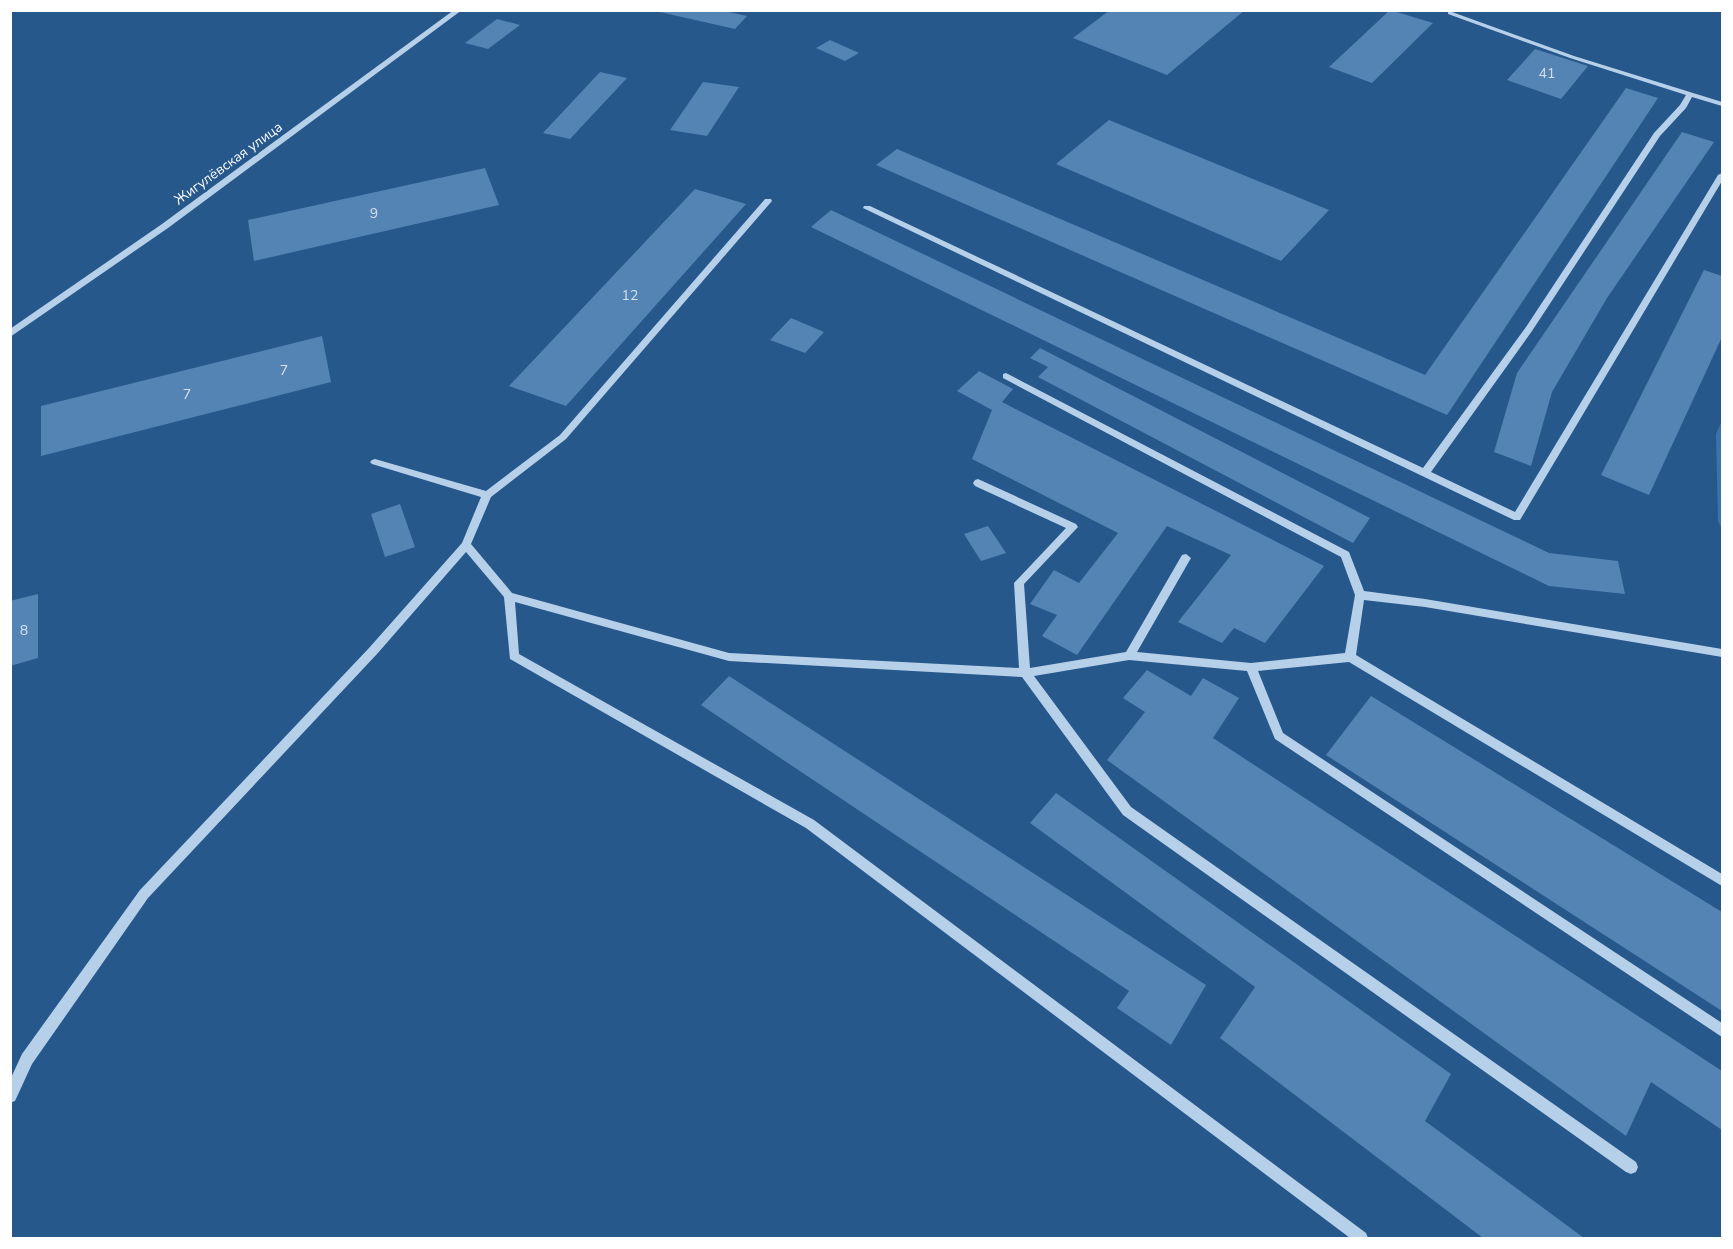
<svg xmlns="http://www.w3.org/2000/svg" width="1733" height="1249" font-family="'Nunito Sans',sans-serif">
	<rect width="100%" height="100%" fill="#27588c"/>
	<polygon fill="#3b73a8" points="1722,421 1722,530 1718,521 1716,434"/>
	<g fill="#5384b4">
		<polygon points="651,10 720,10 747,16 735,29"/>
		<polygon points="1110,10 1245,10 1167,75 1073,38"/>
		<polygon points="1390,10 1433,23 1372,83 1329,67"/>
		<polygon points="497,19 520,25 488,49 465,43"/>
		<polygon points="830,40 859,53 845,61 816,48"/>
		<polygon points="1535,49 1588,66 1561,99 1507,80"/>
		<polygon points="600,72 627,78 570,139 543,133"/>
		<polygon points="703,82 739,87 707,136 670,130"/>
		<polygon points="1626,88 1658,98 1447,415 876,165 897,149 1425,375"/>
		<polygon points="1109,120 1329,210 1281,261 1056,164"/>
		<polygon points="1682,132 1714,142 1607,298 1552,392 1531,466 1494,452 1517,373"/>
		<polygon points="485,168 499,205 254,261 248,220"/>
		<polygon points="695,189 746,204 566,406 509,386"/>
		<polygon points="831,210 1549,553 1618,561 1625,594 1549,586 811,227"/>
		<polygon points="1704,270 1722,276 1722,337 1649,495 1601,475"/>
		<polygon points="791,318 824,332 805,353 770,340"/>
		<polygon points="322,336 331,382 41,456 41,406"/>
		<polygon points="1040,348 1370,518 1353,543 1038,377 1048,367 1030,358"/>
		<polygon points="979,371 1013,389 1002,402 1324,566 1265,643 1234,628 1222,643 1178,622 1231,555 1167,526 1077,655 1042,636 1057,615 1030,604 1054,570 1079,583 1118,533 972,459 992,410 957,391"/>
		<polygon points="400,504 415,547 385,557 371,514"/>
		<polygon points="988,526 1006,553 981,561 964,534"/>
		<polygon points="38,594 38,658 10,666 10,601"/>
		<polygon points="1147,670 1191,696 1203,678 1239,698 1213,738 1722,1071 1722,1130 1651,1082 1626,1136 1107,760 1145,712 1123,698"/>
		<polygon points="729,676 1206,985 1171,1045 1117,1008 1129,991 701,705"/>
		<polygon points="1371,696 1722,912 1722,1011 1326,755"/>
		<polygon points="1056,793 1451,1074 1425,1121 1584,1238 1483,1238 1220,1038 1255,987 1030,823"/>
	</g>
	<g fill="none" stroke-linecap="round" stroke-linejoin="round">
		<g fill="#b6d0ea" fill-rule="evenodd">
			<polygon points="454,10 462,10 168,228 10,337 10,329 162,224"/>
			<polygon points="1448,12 1452,12 1574,56 1722,102 1722,106 1692,97 1686,108 1660,136 1532,331 1431,472 1515,512 1718,175 1722,173 1722,181 1520,520 1514,520 863,208 864,206 870,206 1423,468 1526,327 1654,133 1680,105 1686,95 1570,58 1448,14"/>
			<polygon points="765,199 771,199 772,201 566,439 491,497 471,544 512,593 729,653 1019,668 1014,583 1066,528 975,486 973,483 975,480 978,479 1076,524 1078,527 1024,584 1030,668 1126,652 1182,555 1186,554 1191,558 1137,652 1251,663 1345,653 1355,595 1341,557 1003,378 1003,374 1006,373 1349,552 1364,591 1425,599 1722,649 1722,657 1425,607 1364,600 1356,655 1722,874 1722,886 1349,662 1258,671 1283,733 1722,1023 1722,1037 1275,739 1247,671 1129,660 1034,676 1131,807 1636,1162 1638,1167 1636,1172 1631,1174 1626,1172 1123,815 1022,677 729,661 515,602 519,654 814,820 1366,1233 1368,1238 1350,1238 806,828 510,659 504,597 466,552 377,654 148,898 32,1064 15,1101 10,1103 10,1080 22,1054 140,890 369,648 462,543 481,497 372,464 370,462 372,460 375,459 486,491 560,435"/>
		</g>
	</g>
	<g text-anchor="middle" stroke-width="6" stroke-linejoin="round" paint-order="stroke">
		<g font-size="14" fill="#d4e0ec">
			<text x="1547" y="78">41</text>
			<text x="374" y="218">9</text>
			<text x="630" y="300">12</text>
			<text x="284" y="375">7</text>
			<text x="187" y="399">7</text>
			<text x="24" y="635">8</text>
		</g>
		<g font-size="14" fill="#fff" stroke="#27588c">
			<text transform="translate(228 163) rotate(-36)" y="5">Жигулёвская улица</text>
		</g>
	</g>
	<rect width="1733" height="1249" fill="none" stroke="#ffffff" stroke-width="24"/>
</svg>
